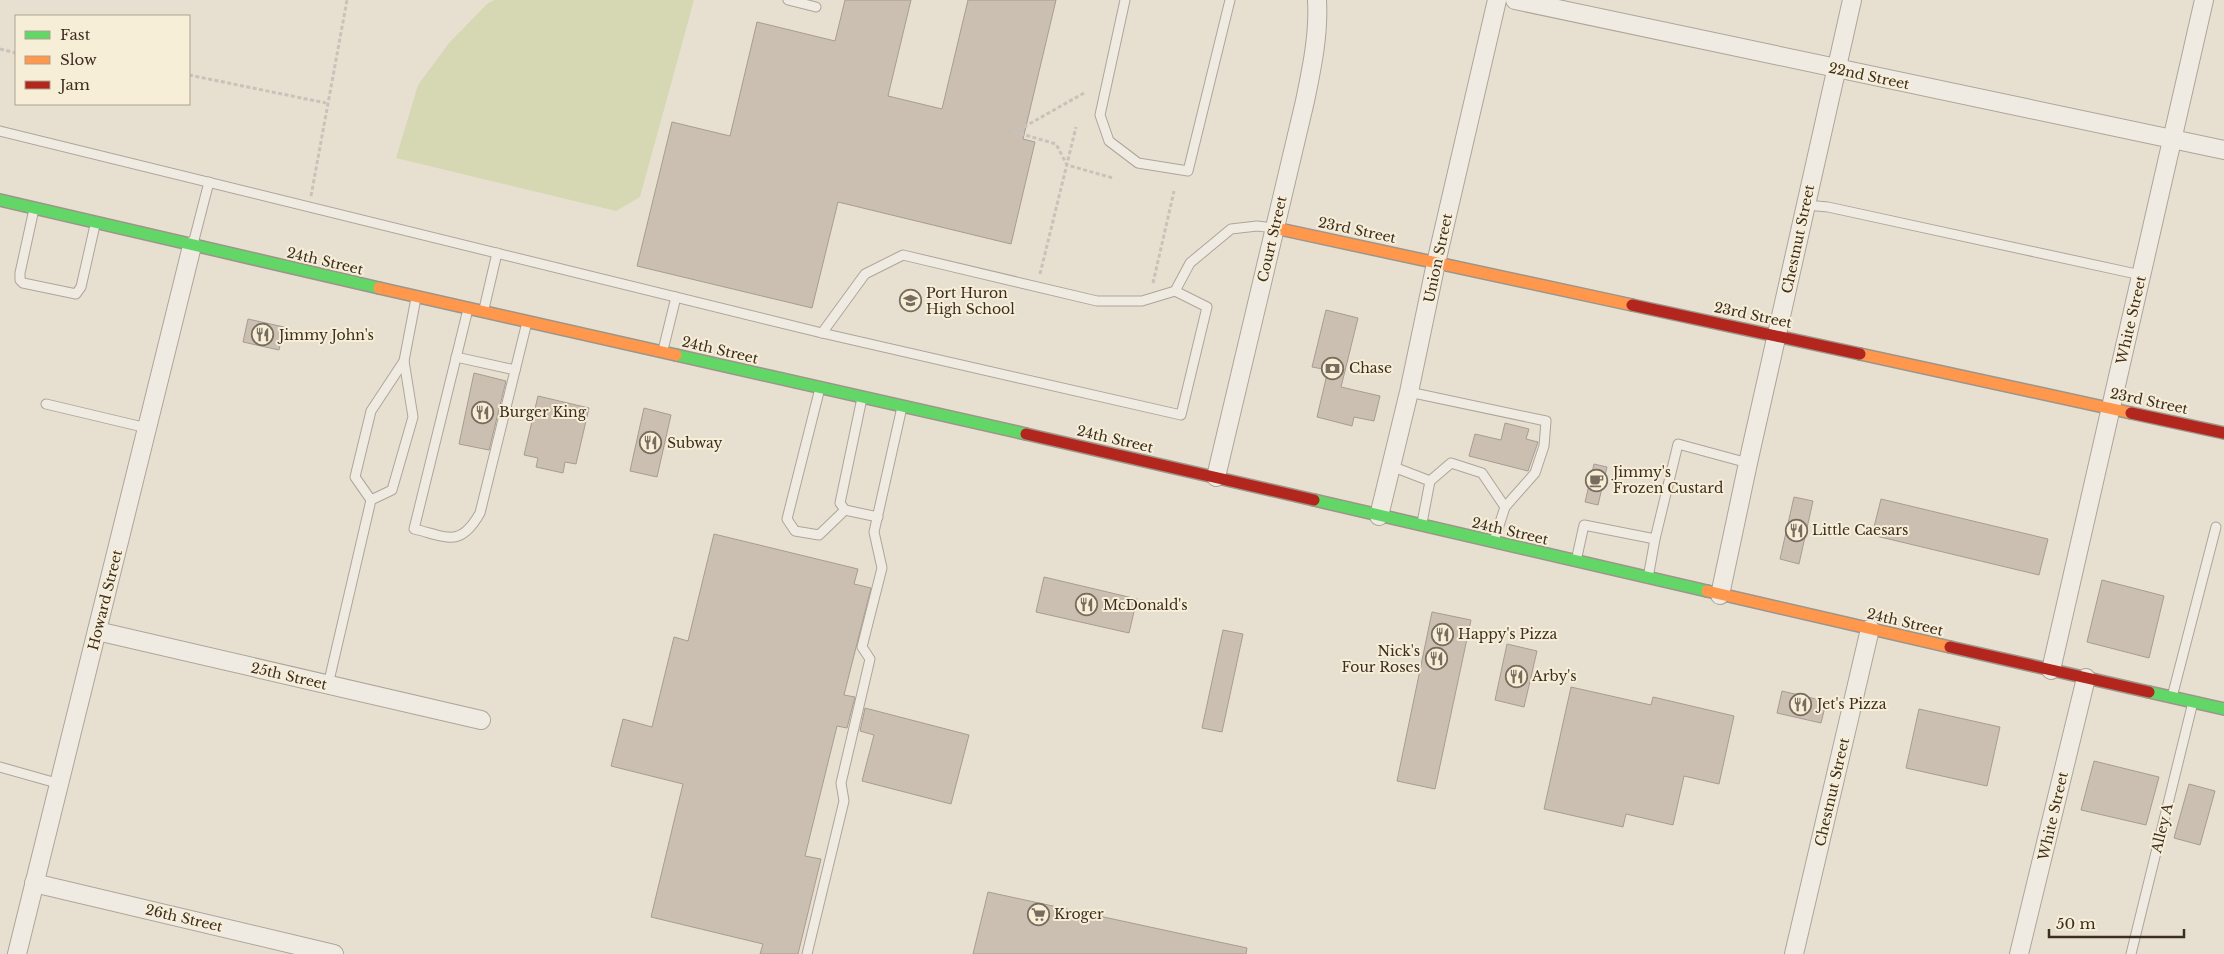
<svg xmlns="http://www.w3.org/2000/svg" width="2224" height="954" font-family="'Libre Baskerville',serif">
	<rect width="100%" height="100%" fill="#e7e0d1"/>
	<polygon fill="#d6d7b3" points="495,0 694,0 640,197 616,211 396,158 418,85 449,43 488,3"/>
	<g fill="#cbbfb2" stroke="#a89c90">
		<polygon points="845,0 911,0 888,96 942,109 968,0 1056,0 1023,139 1035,142 1011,244 838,202 812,308 637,266 672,122 730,136 757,22 835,41"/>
		<polygon points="1326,310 1358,318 1341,387 1380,396 1374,421 1354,417 1352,426 1317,417 1328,370 1312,367"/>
		<polygon points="248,319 284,327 279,350 243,342"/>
		<polygon points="474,373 506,381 489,450 459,444"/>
		<polygon points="538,396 589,408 576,464 565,462 563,473 536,467 538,458 524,455"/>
		<polygon points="644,408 671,415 657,477 630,471"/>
		<polygon points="1505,423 1529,429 1526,439 1538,442 1528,471 1469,456 1475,434 1501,440"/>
		<polygon points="1594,464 1607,467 1598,505 1585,502"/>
		<polygon points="1794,497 1813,501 1799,564 1780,559"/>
		<polygon points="1881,499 2048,539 2039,575 1872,535"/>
		<polygon points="714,534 858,569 854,584 871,588 844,695 855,697 847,728 837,726 805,856 821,859 798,954 760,954 763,944 651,917 683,784 611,766 623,719 652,727 674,637 688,641"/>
		<polygon points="1044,577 1137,599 1129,633 1036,612"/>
		<polygon points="2102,580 2164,596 2149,658 2087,642"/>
		<polygon points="1432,612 1471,620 1435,789 1397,781"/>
		<polygon points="1223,630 1243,634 1222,732 1202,728"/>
		<polygon points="1507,644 1537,651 1524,707 1495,700"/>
		<polygon points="1571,687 1651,705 1653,697 1734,716 1719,784 1684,776 1673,825 1626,814 1623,827 1544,809"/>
		<polygon points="1782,691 1820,700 1825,707 1821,723 1777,713"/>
		<polygon points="865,708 969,735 951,804 862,781 874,735 860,731"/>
		<polygon points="1919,709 2000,727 1987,786 1906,768"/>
		<polygon points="2094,761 2159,777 2146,825 2081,810"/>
		<polygon points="2189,784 2215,791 2200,845 2174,838"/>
		<polygon points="988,892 1247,948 1246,954 973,954"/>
	</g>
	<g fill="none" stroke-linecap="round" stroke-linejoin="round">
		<defs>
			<g id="lane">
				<polyline points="788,0 816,7"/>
				<polyline points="1125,0 1100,115 1109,141 1138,163 1188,171 1230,0"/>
				<polyline points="0,131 822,333 1181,415 1207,307 1175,291"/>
				<polyline points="1806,205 1828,207 2141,275"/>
				<polyline points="34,209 20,273 20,280 23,283 76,294 81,287 95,225"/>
				<polyline points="193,244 209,182"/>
				<path d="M 468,309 L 414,529 C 448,537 460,548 480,513 L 527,322"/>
				<polyline points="484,309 497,253"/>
				<polyline points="822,333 865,274 903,255 1097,301 1142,301 1175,291 1190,263 1231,229 1257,226 1275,228"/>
				<polyline points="663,350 676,297"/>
				<polyline points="456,357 515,370"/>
				<polyline points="820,388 787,519 795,531 819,535 845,510"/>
				<polyline points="1409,392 1546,421 1544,446 1535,473 1505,507 1494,541"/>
				<polyline points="862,398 840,503 845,510 878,517"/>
				<polyline points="46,404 147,428"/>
				<polyline points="1391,466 1430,481 1422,523"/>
				<polyline points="1430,481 1451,463 1482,473 1505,507"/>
				<polyline points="371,500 355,477 371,411 404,361"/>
				<polyline points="1655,539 1678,444 1748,463"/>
				<polyline points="1576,561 1584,525 1655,539 1648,578"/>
				<polyline points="328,685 371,500 392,490 413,417 404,361 416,298"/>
				<polyline points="2172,697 2216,527"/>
				<polyline points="0,767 60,784"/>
				<polyline points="807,954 844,801 841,783 870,659 862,647 882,568 874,532 902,407"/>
				<polyline points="2131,954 2193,702"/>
			</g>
			<g id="street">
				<polyline points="1515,0 2224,150"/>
				<path d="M 1216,477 L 1305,101 C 1312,67 1319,34 1317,0"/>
				<polyline points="1379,516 1409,392 1436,263 1497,0"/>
				<polyline points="1720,595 1748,463 1852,0"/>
				<polyline points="97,631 481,720"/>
				<polyline points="2051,670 2204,0"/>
				<polyline points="34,883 334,954"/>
				<polyline points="17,954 192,246"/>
				<polyline points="1794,954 1870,629"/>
				<polyline points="2019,954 2086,678"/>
			</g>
			<g id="fast">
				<polyline points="0,200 379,288"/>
				<polyline points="676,355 1026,434"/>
				<polyline points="1314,500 1707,591"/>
				<polyline points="2149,692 2224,709"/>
			</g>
			<g id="slow">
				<polyline points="1275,228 1632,305"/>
				<polyline points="379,288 676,355"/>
				<polyline points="1860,354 2131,413"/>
				<polyline points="1707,591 1950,647"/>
			</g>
			<g id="jam">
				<polyline points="1632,305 1860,354"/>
				<polyline points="2131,413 2224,433"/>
				<polyline points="1026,434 1314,500"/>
				<polyline points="1950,647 2149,692"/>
			</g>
		</defs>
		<use href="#lane" stroke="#ada599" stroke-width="11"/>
		<use href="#street" stroke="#ada599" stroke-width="20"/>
		<use href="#fast" stroke="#9c958a" stroke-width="14"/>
		<use href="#slow" stroke="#9c958a" stroke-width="14"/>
		<use href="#jam" stroke="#9c958a" stroke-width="14"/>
		<g stroke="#c8c2b9" stroke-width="3" stroke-dasharray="4 2.5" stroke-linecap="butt">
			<polyline points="0,49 16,53"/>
			<polyline points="189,75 326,103"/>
			<polyline points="1084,93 1015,132 1056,144 1067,165 1113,178"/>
			<polyline points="311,196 347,0"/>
			<polyline points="1040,274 1076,127"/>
			<polyline points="1153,283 1174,191"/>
		</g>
		<use href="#lane" stroke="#efebe3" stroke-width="9"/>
		<use href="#street" stroke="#efebe3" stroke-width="18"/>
		<use href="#fast" stroke="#63d668" stroke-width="11"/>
		<use href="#slow" stroke="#ff974d" stroke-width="11"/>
		<use href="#jam" stroke="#b3261e" stroke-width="11"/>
	</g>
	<defs>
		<symbol id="school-ring" viewBox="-11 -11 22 22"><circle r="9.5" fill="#f7eed8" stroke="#786c5e" stroke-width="1.5"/><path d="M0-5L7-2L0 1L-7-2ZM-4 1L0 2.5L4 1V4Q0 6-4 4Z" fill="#786c5e"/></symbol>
		<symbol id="restaurant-ring" viewBox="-11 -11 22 22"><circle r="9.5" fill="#f7eed8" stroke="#786c5e" stroke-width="1.5"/><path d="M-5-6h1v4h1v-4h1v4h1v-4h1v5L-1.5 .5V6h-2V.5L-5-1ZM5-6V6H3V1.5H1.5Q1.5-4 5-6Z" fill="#786c5e"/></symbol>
		<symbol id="bank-ring" viewBox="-11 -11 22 22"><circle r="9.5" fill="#f7eed8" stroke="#786c5e" stroke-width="1.5"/><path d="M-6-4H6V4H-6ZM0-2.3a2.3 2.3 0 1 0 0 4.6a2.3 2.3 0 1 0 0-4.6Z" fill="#786c5e"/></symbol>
		<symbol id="cafe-ring" viewBox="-11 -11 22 22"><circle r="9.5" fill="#f7eed8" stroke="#786c5e" stroke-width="1.5"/><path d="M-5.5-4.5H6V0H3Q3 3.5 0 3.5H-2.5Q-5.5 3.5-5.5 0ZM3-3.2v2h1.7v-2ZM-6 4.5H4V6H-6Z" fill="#786c5e"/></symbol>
		<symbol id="supermarket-ring" viewBox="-11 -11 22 22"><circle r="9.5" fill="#f7eed8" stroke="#786c5e" stroke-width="1.5"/><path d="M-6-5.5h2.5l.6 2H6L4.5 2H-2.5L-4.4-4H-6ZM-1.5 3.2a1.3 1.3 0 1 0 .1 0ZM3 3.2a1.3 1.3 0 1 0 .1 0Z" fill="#786c5e"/></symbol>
	</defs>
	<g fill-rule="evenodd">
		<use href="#school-ring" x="898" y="288" width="25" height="25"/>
		<use href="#restaurant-ring" x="250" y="322" width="25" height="25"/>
		<use href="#bank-ring" x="1320" y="356" width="25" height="25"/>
		<use href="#restaurant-ring" x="470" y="400" width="25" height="25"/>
		<use href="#restaurant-ring" x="638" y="430" width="25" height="25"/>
		<use href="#cafe-ring" x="1584" y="468" width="25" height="25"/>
		<use href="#restaurant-ring" x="1784" y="518" width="25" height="25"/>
		<use href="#restaurant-ring" x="1074" y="592" width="25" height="25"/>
		<use href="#restaurant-ring" x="1430" y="622" width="25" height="25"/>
		<use href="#restaurant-ring" x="1424" y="646" width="25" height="25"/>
		<use href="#restaurant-ring" x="1504" y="664" width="25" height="25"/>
		<use href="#restaurant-ring" x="1788" y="692" width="25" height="25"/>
		<use href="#supermarket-ring" x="1026" y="902" width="25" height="25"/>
	</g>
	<g text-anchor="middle" stroke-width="4" stroke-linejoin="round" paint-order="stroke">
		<g font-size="14" fill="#3d2e20" stroke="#f7eed8">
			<text transform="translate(1869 76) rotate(12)" y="5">22nd Street</text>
			<text transform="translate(1357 230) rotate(12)" y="5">23rd Street</text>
			<text transform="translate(1272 239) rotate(-77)" y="5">Court Street</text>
			<text transform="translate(1798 239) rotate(-78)" y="5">Chestnut Street</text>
			<text transform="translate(1438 258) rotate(-78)" y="5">Union Street</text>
			<text transform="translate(325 261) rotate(13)" y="5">24th Street</text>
			<text transform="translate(1753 315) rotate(12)" y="5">23rd Street</text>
			<text transform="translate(2131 320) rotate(-77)" y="5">White Street</text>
			<text transform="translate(720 350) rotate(13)" y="5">24th Street</text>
			<text transform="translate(2149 401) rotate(12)" y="5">23rd Street</text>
			<text transform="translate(1115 439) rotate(13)" y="5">24th Street</text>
			<text transform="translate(1510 531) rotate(13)" y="5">24th Street</text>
			<text transform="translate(105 600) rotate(-76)" y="5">Howard Street</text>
			<text transform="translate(1905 622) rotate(13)" y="5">24th Street</text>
			<text transform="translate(289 676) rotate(13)" y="5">25th Street</text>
			<text transform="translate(1832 792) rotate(-77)" y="5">Chestnut Street</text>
			<text transform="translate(2053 816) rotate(-77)" y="5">White Street</text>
			<text transform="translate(2162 828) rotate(-76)" y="5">Alley A</text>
			<text transform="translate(184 918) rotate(13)" y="5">26th Street</text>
		</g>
		<g font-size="14" fill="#3d2e20" stroke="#f7eed8" text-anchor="start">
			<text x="926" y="298">Port Huron<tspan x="926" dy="16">High School</tspan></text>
			<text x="279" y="340">Jimmy John's</text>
			<text x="1349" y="373">Chase</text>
			<text x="499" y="417">Burger King</text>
			<text x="667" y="448">Subway</text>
			<text x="1613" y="477">Jimmy's<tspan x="1613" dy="16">Frozen Custard</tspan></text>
			<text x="1812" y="535">Little Caesars</text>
			<text x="1103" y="610">McDonald's</text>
			<text x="1458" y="639">Happy's Pizza</text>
			<text x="1420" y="656" text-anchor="end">Nick's<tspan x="1420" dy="16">Four Roses</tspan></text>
			<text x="1532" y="681">Arby's</text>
			<text x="1817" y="709">Jet's Pizza</text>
			<text x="1054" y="919">Kroger</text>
		</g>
	</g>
	<rect x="15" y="15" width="175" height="90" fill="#f7eed8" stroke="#ada18e"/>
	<rect x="25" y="31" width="25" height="8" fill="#63d668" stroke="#ada18e"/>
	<text x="60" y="40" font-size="15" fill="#3d2e20">Fast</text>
	<rect x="25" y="56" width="25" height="8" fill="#ff974d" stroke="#ada18e"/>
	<text x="60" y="65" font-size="15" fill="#3d2e20">Slow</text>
	<rect x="25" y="81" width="25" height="8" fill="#b3261e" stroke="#ada18e"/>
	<text x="60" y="90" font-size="15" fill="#3d2e20">Jam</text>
	<path d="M2049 929v8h135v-8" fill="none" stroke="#3d2e20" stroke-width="2.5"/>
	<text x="2056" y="929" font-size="15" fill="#3d2e20" stroke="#f7eed8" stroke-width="4" paint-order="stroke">50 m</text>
</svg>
